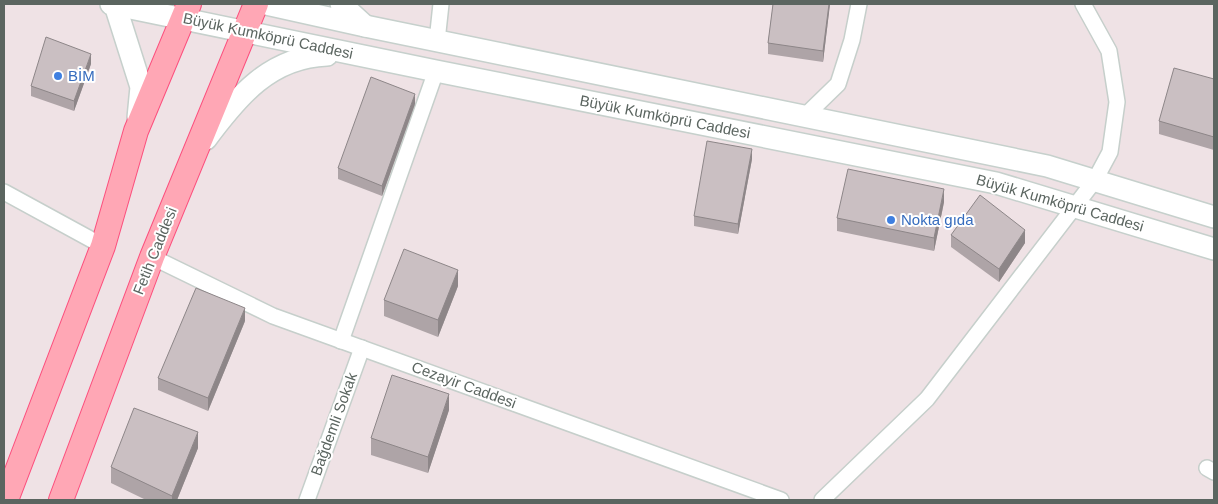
<svg xmlns="http://www.w3.org/2000/svg" width="1218" height="504" font-family="Arial,sans-serif">
	<rect width="100%" height="100%" fill="#efe2e5"/>
	<g fill="none" stroke-linecap="round" stroke-linejoin="round">
		<defs>
			<g id="street">
				<polyline points="437,41 441,4"/>
				<polyline points="804,117 838,84 852,40 859,4"/>
				<polyline points="4,192 103,246"/>
				<polyline points="152,257 273,316 781,500"/>
				<polyline points="341,341 436,71"/>
				<polyline points="1207,468 1214,472"/>
				<polyline points="307,500 362,348"/>
				<polyline points="822,500 927,399 1095,180 1110,152 1117,102 1109,51 1083,4"/>
			</g>
			<g id="secondary">
				<polyline points="111,4 436,71 996,183 1214,249"/>
				<polyline points="266,4 365,26 1047,166 1214,217"/>
				<polyline points="341,4 365,26"/>
				<polyline points="115,5 141,87 138,118"/>
				<path d="M 206,139 C 238,96 270,57 327,55"/>
			</g>
			<g id="primary">
				<polyline points="6,500 103,246 136,131 189,4"/>
				<polyline points="61,500 152,257 256,4"/>
			</g>
		</defs>
		<use href="#street" stroke="#c6cfcb" stroke-width="18"/>
		<use href="#secondary" stroke="#c6d0cc" stroke-width="24"/>
		<use href="#primary" stroke="#fc4f7d" stroke-width="26"/>
		<use href="#street" stroke="#fff" stroke-width="15"/>
		<use href="#secondary" stroke="#fff" stroke-width="21"/>
		<use href="#primary" stroke="#ffa7b5" stroke-width="24"/>
	</g>
	<g fill="#aea4a7">
		<polygon points="773,4 830,4 823,62 768,54 768,43"/>
		<polygon points="91,64 74,111 31,96 31,86"/>
		<polygon points="1214,79 1214,150 1159,134 1159,121"/>
		<polygon points="415,104 382,196 338,179 338,168"/>
		<polygon points="752,159 738,234 694,226 694,216"/>
		<polygon points="944,202 934,251 837,231 837,218"/>
		<polygon points="951,235 1025,243 999,282 951,247"/>
		<polygon points="458,286 438,337 384,316 384,300"/>
		<polygon points="245,321 208,411 158,390 158,378"/>
		<polygon points="449,410 428,473 371,455 371,438"/>
		<polygon points="198,448 177,500 146,500 111,483 111,467"/>
	</g>
	<g fill="#8d8688">
		<polygon points="829,4 830,4 823,62 823,51"/>
		<polygon points="91,54 91,64 74,111 74,101"/>
		<polygon points="415,94 415,104 382,196 382,186"/>
		<polygon points="752,149 752,159 738,234 738,224"/>
		<polygon points="944,189 944,202 934,251 934,238"/>
		<polygon points="1025,230 1025,243 999,282 999,269"/>
		<polygon points="458,270 458,286 438,337 438,320"/>
		<polygon points="245,308 245,321 208,411 208,398"/>
		<polygon points="449,394 449,410 428,473 428,457"/>
		<polygon points="198,432 198,448 177,500 172,500 172,496"/>
	</g>
	<g fill="#cabfc2" stroke="#8d8688">
		<polygon points="773,4 829,4 823,51 768,43"/>
		<polygon points="46,37 91,54 74,101 31,86"/>
		<polygon points="1174,68 1214,79 1214,137 1159,121"/>
		<polygon points="371,77 415,94 382,186 338,168"/>
		<polygon points="707,141 752,149 738,224 694,216"/>
		<polygon points="848,169 944,189 934,238 837,218"/>
		<polygon points="980,195 1025,230 999,269 951,235"/>
		<polygon points="404,249 458,270 438,320 384,300"/>
		<polygon points="196,288 245,308 208,398 158,378"/>
		<polygon points="392,375 449,394 428,457 371,438"/>
		<polygon points="134,408 198,432 172,496 111,467"/>
	</g>
	<g fill="#3f7fe0" stroke="#fff" stroke-width="2">
		<circle cx="58" cy="76" r="5"/>
		<circle cx="891" cy="220" r="5"/>
	</g>
	<g text-anchor="middle" stroke-width="4" stroke-linejoin="round" paint-order="stroke">
		<g font-size="15" fill="#5b6560" stroke="#fff">
			<text transform="translate(268 36) rotate(12)" y="5">Büyük Kumköprü Caddesi</text>
			<text transform="translate(665 117) rotate(11)" y="5">Büyük Kumköprü Caddesi</text>
			<text transform="translate(1060 203) rotate(16)" y="5">Büyük Kumköprü Caddesi</text>
			<text transform="translate(155 251) rotate(-68)" y="5">Fetih Caddesi</text>
			<text transform="translate(464 385) rotate(20)" y="5">Cezayir Caddesi</text>
			<text transform="translate(334 424) rotate(-70)" y="5">Bağdemli Sokak</text>
		</g>
		<g font-size="15" fill="#366cbe" stroke="#fff" text-anchor="start">
			<text x="68" y="81">BİM</text>
			<text x="901" y="225">Nokta gıda</text>
		</g>
	</g>
	<rect width="1218" height="504" fill="none" stroke="#5b6560" stroke-width="10"/>
</svg>
